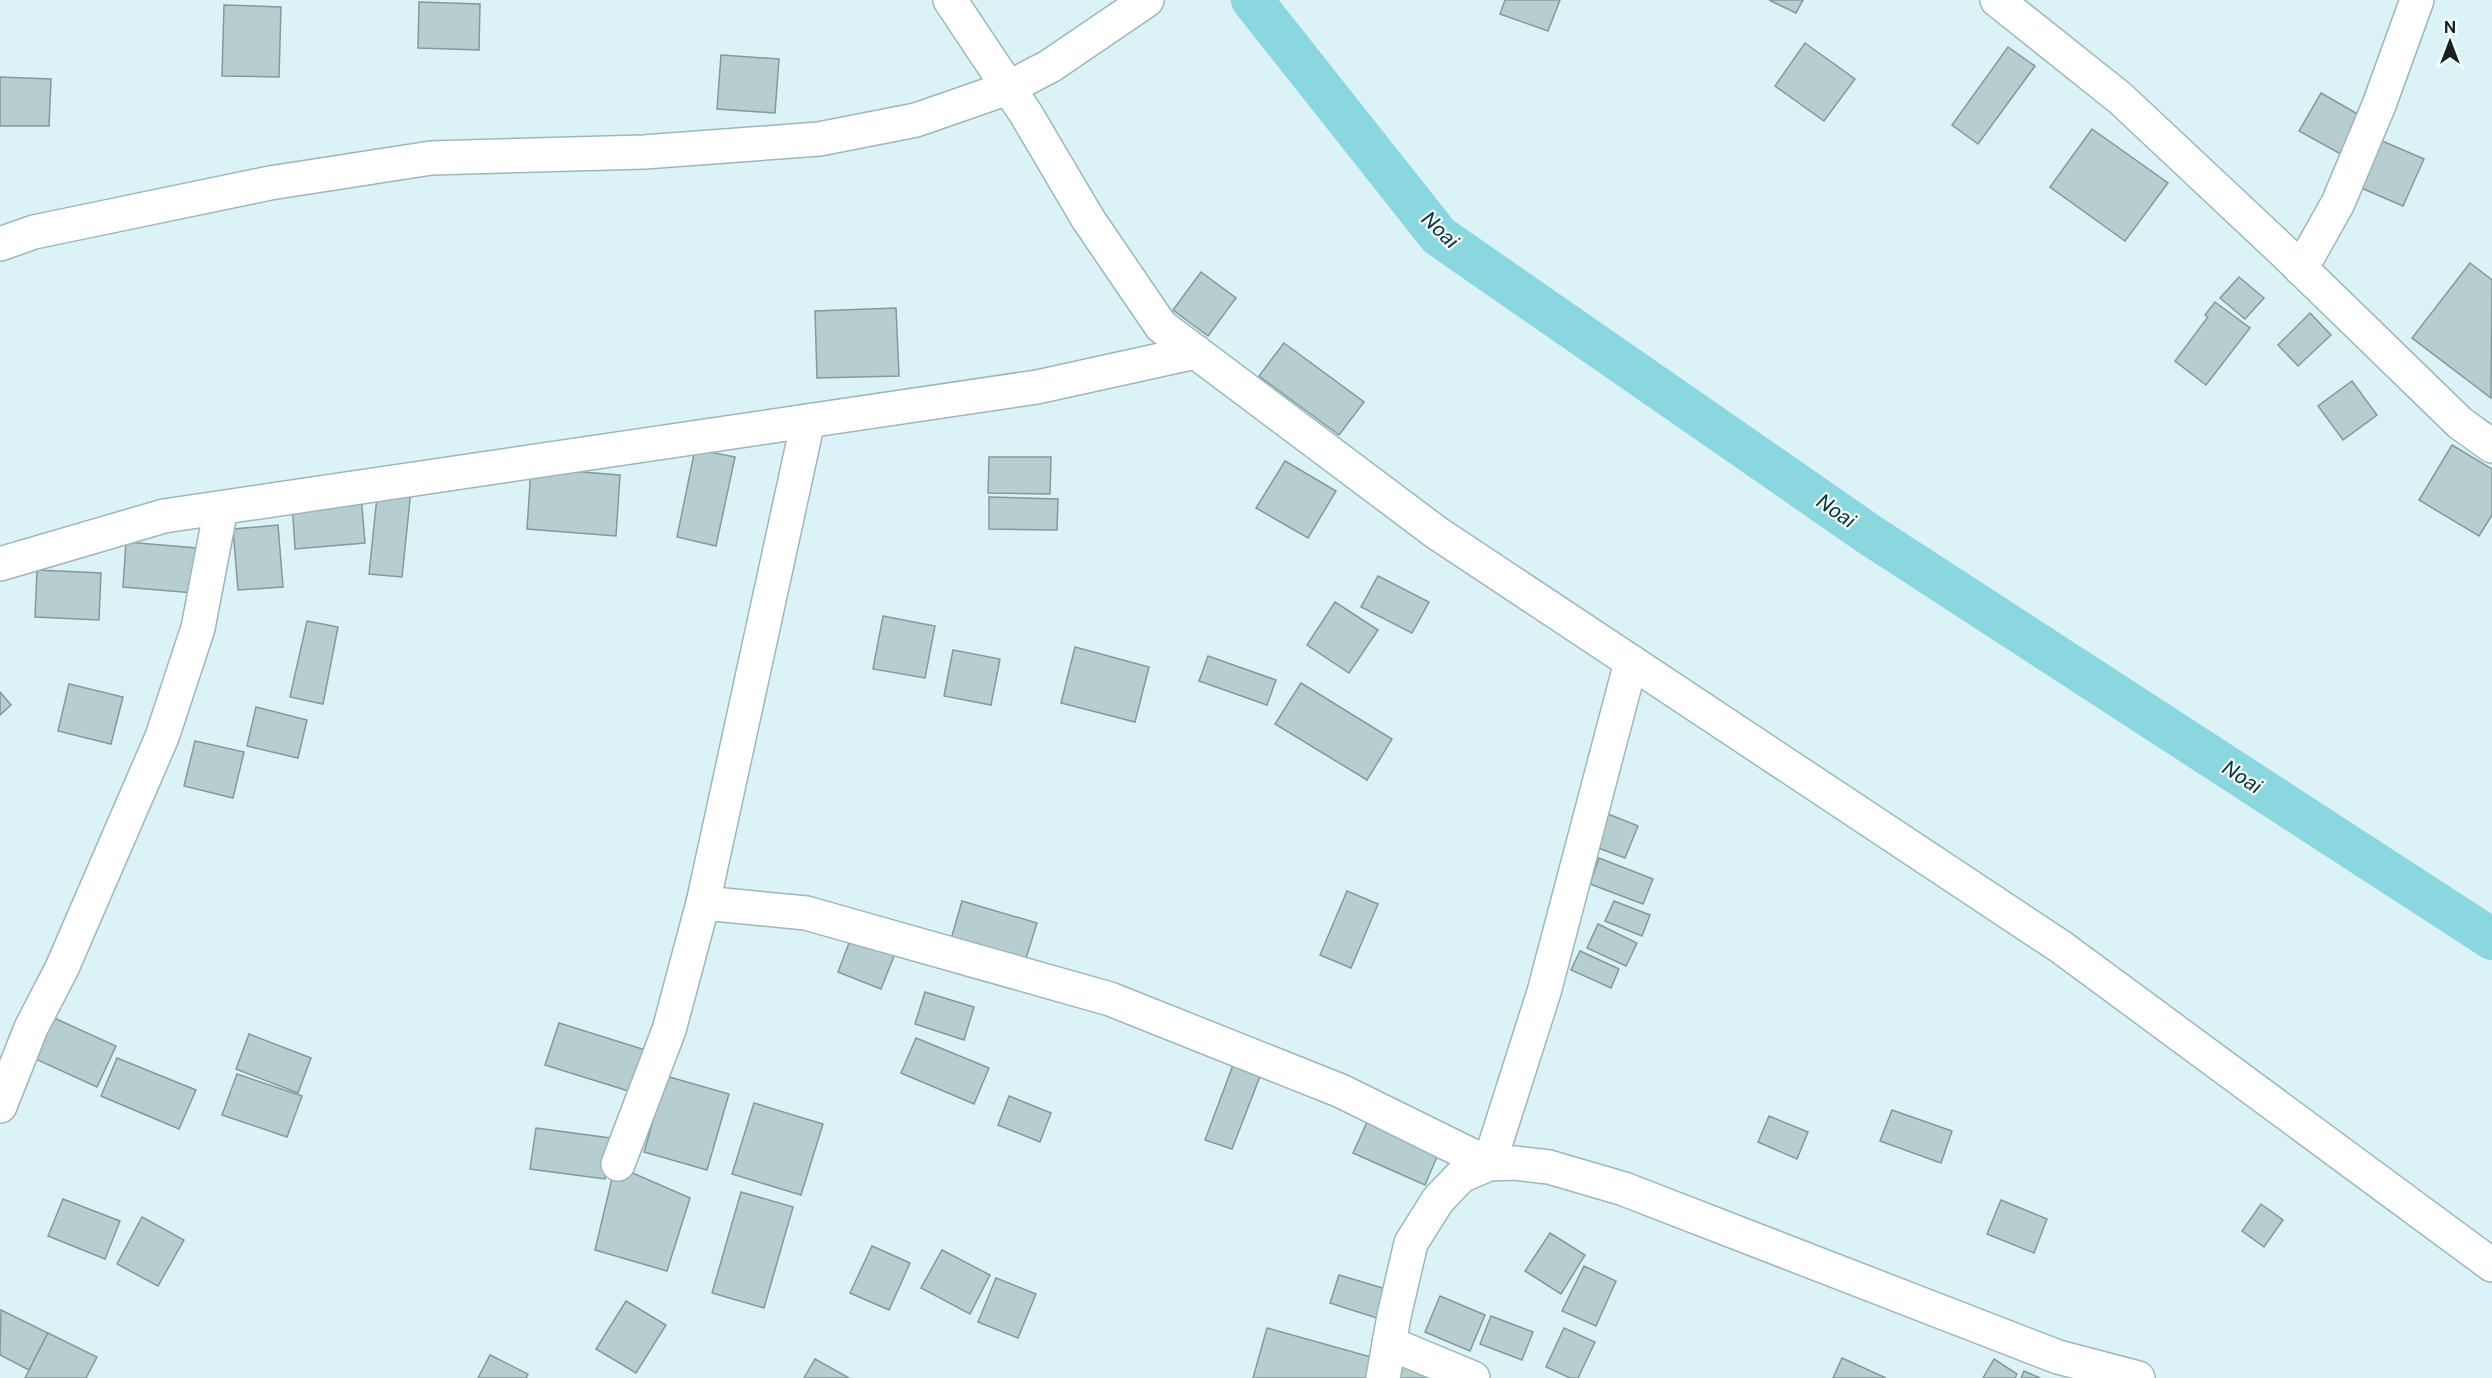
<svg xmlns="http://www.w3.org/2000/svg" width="2492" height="1378" font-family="'Public Sans',sans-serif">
	<rect width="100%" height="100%" fill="#dbf3f6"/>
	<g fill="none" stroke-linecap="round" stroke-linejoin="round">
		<polyline stroke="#8bd7e0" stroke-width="42" points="1252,0 1439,236 1870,535 2492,939"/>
	</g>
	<g fill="#b7ced1" stroke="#83999c" stroke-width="1.5">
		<polygon points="1505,0 1560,0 1548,31 1500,14"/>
		<polygon points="1769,0 1803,0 1796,13"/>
		<polygon points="419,2 480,4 479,50 418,48"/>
		<polygon points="224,5 281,7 279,77 222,76"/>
		<polygon points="1805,43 1855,79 1824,121 1775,86"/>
		<polygon points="2008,47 2035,66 1978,144 1952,125"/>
		<polygon points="721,55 779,59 775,113 717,109"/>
		<polygon points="0,77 51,79 49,126 0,126"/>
		<polygon points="2321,93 2370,121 2348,158 2299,131"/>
		<polygon points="2092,129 2168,183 2125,241 2050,187"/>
		<polygon points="2373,137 2424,159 2403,206 2352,184"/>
		<polygon points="2470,263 2492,280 2491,398 2412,338"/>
		<polygon points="1201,272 1236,298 1208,336 1173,310"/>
		<polygon points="2239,277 2264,298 2245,319 2220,298"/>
		<polygon points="2215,302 2250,328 2206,385 2175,361 2208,317 2205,315"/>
		<polygon points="896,308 899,376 817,378 815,311"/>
		<polygon points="2310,313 2331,335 2298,366 2278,345"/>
		<polygon points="1284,343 1364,402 1339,435 1259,376"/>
		<polygon points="2352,381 2377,415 2343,440 2318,406"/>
		<polygon points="2452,445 2492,469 2492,515 2479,536 2419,500"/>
		<polygon points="695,449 735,457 716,546 677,537"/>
		<polygon points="989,457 1051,457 1050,494 988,493"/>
		<polygon points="1285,461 1336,491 1308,538 1256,508"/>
		<polygon points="531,468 620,475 616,536 527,529"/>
		<polygon points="378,487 411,490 402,577 369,574"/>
		<polygon points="361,495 365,543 295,549 292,500"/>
		<polygon points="989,497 1058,499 1057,530 989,529"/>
		<polygon points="278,525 283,587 238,590 233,529"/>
		<polygon points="126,542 197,548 194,593 123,587"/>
		<polygon points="37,570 101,573 99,620 35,617"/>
		<polygon points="1378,576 1429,602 1412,633 1361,607"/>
		<polygon points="1335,602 1378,630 1349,673 1307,645"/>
		<polygon points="883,616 935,626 925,678 873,669"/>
		<polygon points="307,621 338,627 323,704 290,697"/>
		<polygon points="1075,647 1149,667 1135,722 1061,703"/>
		<polygon points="953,650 1000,659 991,705 944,696"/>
		<polygon points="1208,656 1276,680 1267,705 1199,681"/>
		<polygon points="1301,683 1392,739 1367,780 1275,724"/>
		<polygon points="69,684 123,697 111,744 58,731"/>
		<polygon points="0,692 11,705 0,715"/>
		<polygon points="256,707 307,720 298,758 247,746"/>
		<polygon points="195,741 244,752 233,798 184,786"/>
		<polygon points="1598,810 1638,826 1625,858 1585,843"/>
		<polygon points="1599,858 1653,879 1643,904 1590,884"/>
		<polygon points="1347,891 1378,904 1351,968 1320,955"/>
		<polygon points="962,901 1037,923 1023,968 949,946"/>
		<polygon points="1614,901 1650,915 1642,936 1605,921"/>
		<polygon points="1598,924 1637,943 1626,966 1587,948"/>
		<polygon points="854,930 898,946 881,989 838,972"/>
		<polygon points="1580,951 1619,969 1611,988 1571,970"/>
		<polygon points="925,992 974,1007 964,1040 915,1024"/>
		<polygon points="50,1016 116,1046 97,1087 31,1057"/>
		<polygon points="559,1023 652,1052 638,1094 545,1065"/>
		<polygon points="249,1034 311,1058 298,1093 236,1069"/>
		<polygon points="916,1038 989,1068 974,1104 901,1073"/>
		<polygon points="1236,1057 1264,1066 1232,1149 1205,1140"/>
		<polygon points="117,1058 196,1090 179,1129 101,1096"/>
		<polygon points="237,1074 302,1096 287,1137 222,1115"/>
		<polygon points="666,1076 729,1094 707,1170 644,1152"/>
		<polygon points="1009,1096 1051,1113 1040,1142 998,1125"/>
		<polygon points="754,1103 823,1124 801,1195 732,1174"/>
		<polygon points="1892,1110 1952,1131 1941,1163 1880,1141"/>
		<polygon points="1769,1116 1808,1132 1797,1159 1758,1142"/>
		<polygon points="1368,1120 1439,1152 1425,1185 1353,1153"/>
		<polygon points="536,1128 610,1138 605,1179 530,1169"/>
		<polygon points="614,1170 635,1174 690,1198 667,1271 595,1250"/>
		<polygon points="741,1192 793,1207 764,1308 712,1293"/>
		<polygon points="63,1199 120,1221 105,1259 48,1236"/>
		<polygon points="2001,1200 2047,1219 2034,1253 1987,1234"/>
		<polygon points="2261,1204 2283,1220 2264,1247 2242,1231"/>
		<polygon points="142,1217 184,1240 158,1286 117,1264"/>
		<polygon points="1550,1233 1585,1255 1561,1294 1525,1271"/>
		<polygon points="872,1246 910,1263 889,1310 850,1293"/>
		<polygon points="942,1250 990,1275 970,1314 921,1288"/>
		<polygon points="1584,1266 1616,1281 1596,1326 1562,1311"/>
		<polygon points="1339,1275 1386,1289 1377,1318 1330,1303"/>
		<polygon points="996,1278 1036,1294 1018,1338 978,1322"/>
		<polygon points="1440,1296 1485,1315 1470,1351 1425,1332"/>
		<polygon points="626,1301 666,1325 636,1373 596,1349"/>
		<polygon points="1,1310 48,1333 29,1370 0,1355"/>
		<polygon points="1491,1316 1533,1332 1522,1360 1480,1344"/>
		<polygon points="1267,1328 1378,1359 1373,1378 1253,1378"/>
		<polygon points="1564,1328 1595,1342 1578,1378 1570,1378 1546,1367"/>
		<polygon points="48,1333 97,1357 86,1378 25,1378"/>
		<polygon points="490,1355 528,1374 526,1378 478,1378"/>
		<polygon points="1842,1358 1886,1378 1833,1378"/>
		<polygon points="815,1359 849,1378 804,1378"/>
		<polygon points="1401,1359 1466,1378 1395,1378"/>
		<polygon points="1994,1359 2017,1374 2015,1378 1983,1378"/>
		<polygon points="2024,1371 2040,1378 2021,1378"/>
	</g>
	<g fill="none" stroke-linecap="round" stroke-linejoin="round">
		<defs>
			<g id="minor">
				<polyline points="950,0 1026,114 1088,219 1161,326 1437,533 2061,947 2492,1265"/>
				<polyline points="1997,0 2120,98 2283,251 2460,423 2492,446"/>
				<polyline points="0,244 34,232 270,183 431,158 644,152 819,139 916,120 1008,88 1050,66 1147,0"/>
				<polyline points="2301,269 2338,203 2379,105 2417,0"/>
				<polyline points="0,564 164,516 1037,387 1196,352"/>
				<polyline points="703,903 806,913 1110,999 1341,1091 1489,1164 1544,992 1631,662"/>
				<polyline points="0,1106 31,1028 62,968 162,737 198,628 221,508"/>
				<polyline points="618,1164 669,1030 703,903 808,421"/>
				<polyline points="1389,1343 1473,1378"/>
				<polyline points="1383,1378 1394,1316 1411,1243 1438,1200 1461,1176 1489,1164 1515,1163 1549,1167 1624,1189 2058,1357 2138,1378"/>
			</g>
		</defs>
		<use href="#minor" stroke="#9fb6b8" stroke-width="36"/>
		<use href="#minor" stroke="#fff" stroke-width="33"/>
	</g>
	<g text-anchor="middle" stroke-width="4.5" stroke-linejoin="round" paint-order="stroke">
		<g font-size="21" font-style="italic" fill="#0a3135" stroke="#f3fdfe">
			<text transform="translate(1440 230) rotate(44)" y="7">Noai</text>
			<text transform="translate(1836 511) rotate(35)" y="7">Noai</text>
			<text transform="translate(2242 777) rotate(33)" y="7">Noai</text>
		</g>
	</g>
	<g transform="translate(2450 42)" stroke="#f3fdfe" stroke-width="4.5" paint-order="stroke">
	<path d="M0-4.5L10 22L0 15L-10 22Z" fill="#182021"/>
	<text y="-9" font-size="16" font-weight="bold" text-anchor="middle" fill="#182021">N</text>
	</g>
</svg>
